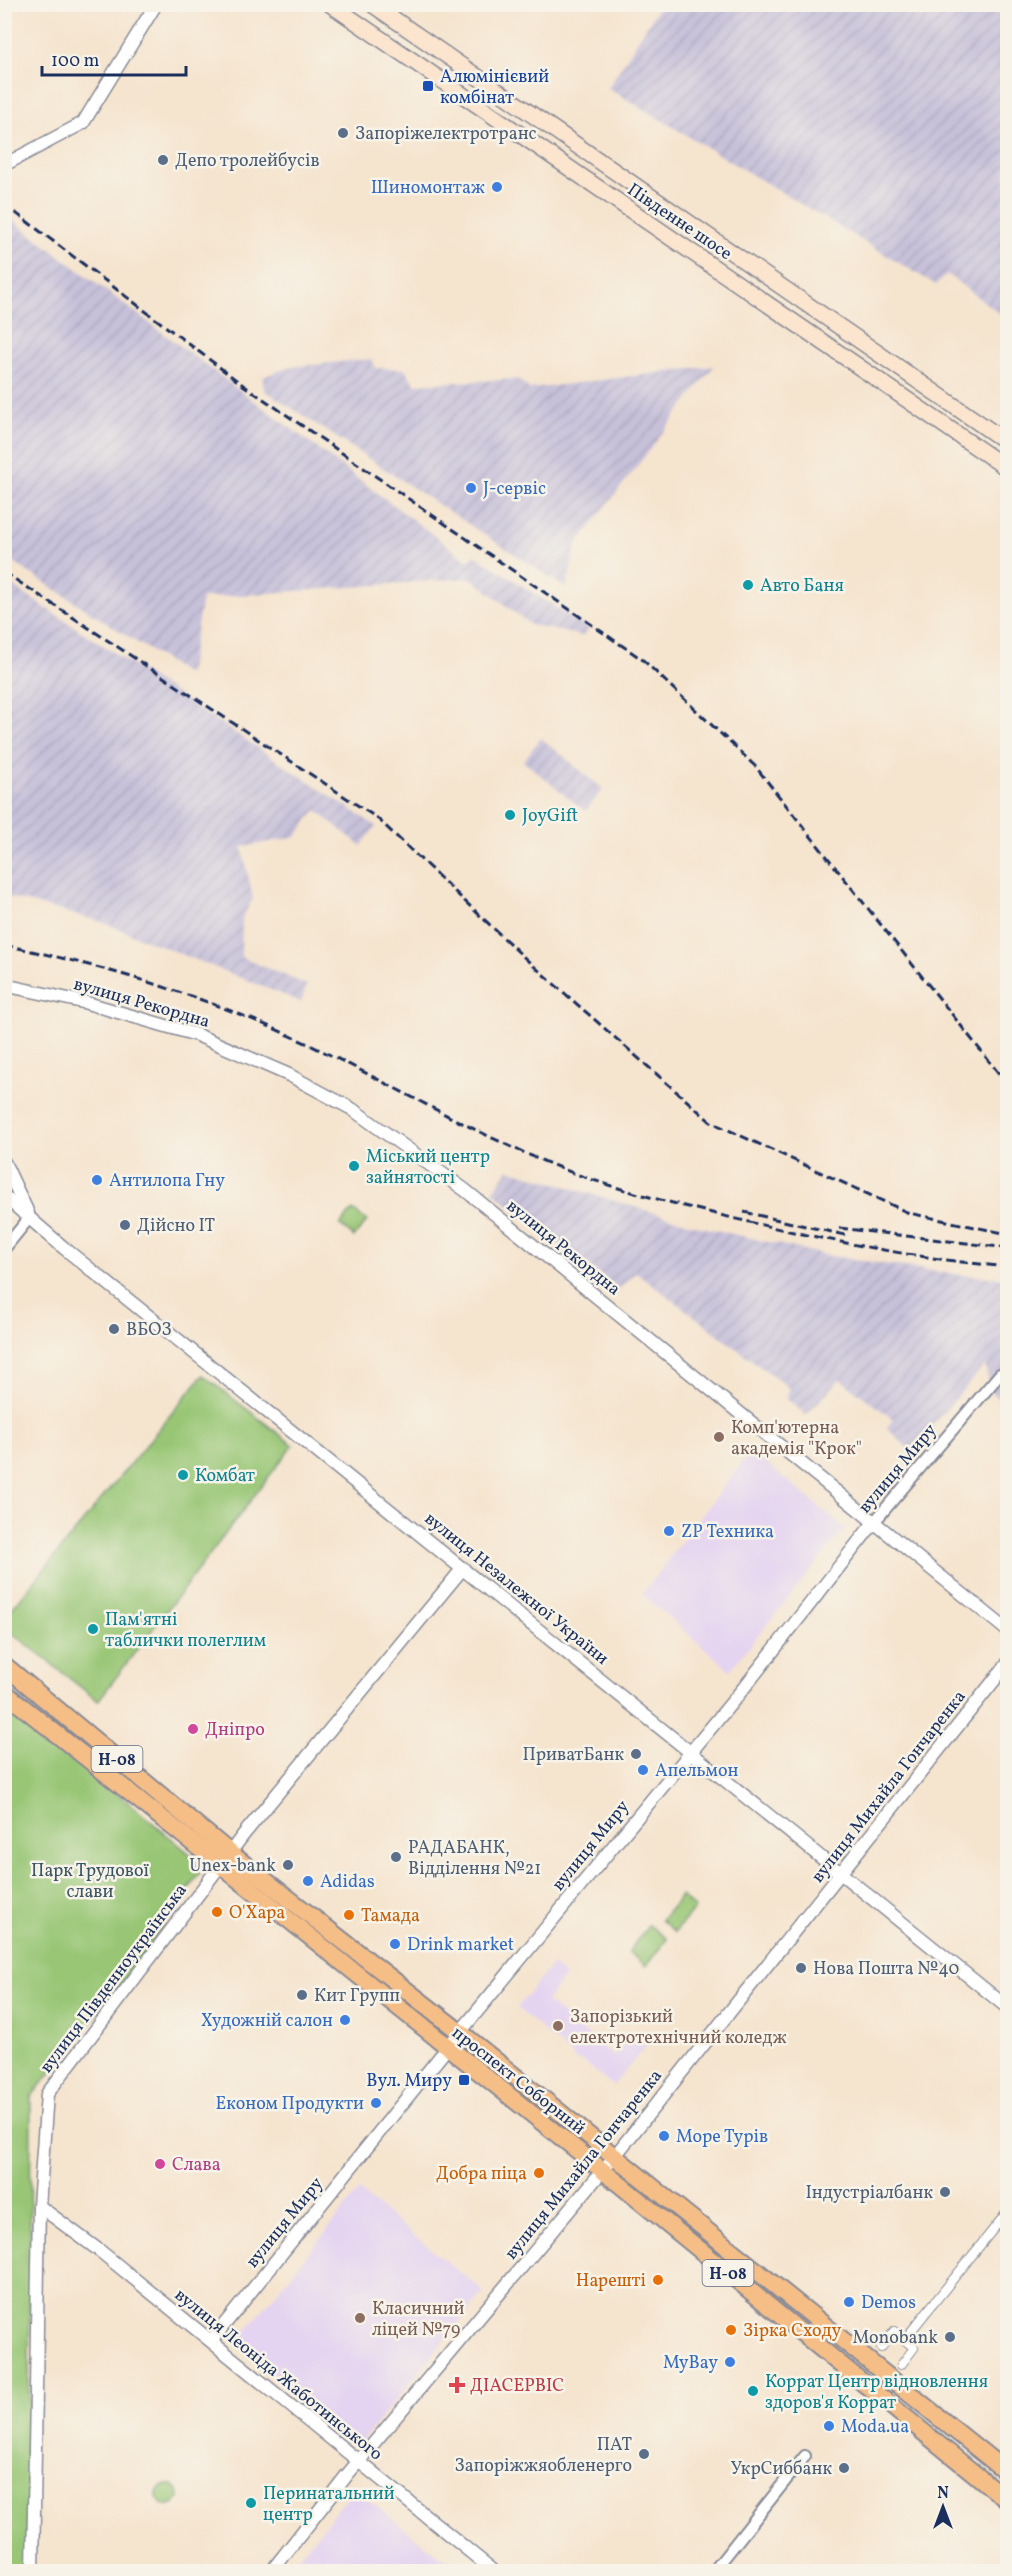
<svg xmlns="http://www.w3.org/2000/svg" width="1012" height="2576" font-family="Vollkorn,serif">
	<defs>
		<pattern id="industrial-furrows" width="10" height="10" patternUnits="userSpaceOnUse" patternTransform="scale(1.5)"><rect width="10" height="10" fill="#c6c0d9"/><path d="M-1 1l2-2M0 10L10 0M9 11l2-2" fill="none" stroke="#aaa5bd"/></pattern>
		<pattern id="grass-tufts" width="24" height="20" patternUnits="userSpaceOnUse" patternTransform="scale(1.5)"><rect width="24" height="20" fill="#98c674"/><path d="M3 7l-1-3M5 7V3M7 7l1-3M15 17l-1-3M17 17v-4M19 17l1-3" fill="none" stroke="#82aa67"/></pattern>
	</defs>
	<rect width="100%" height="100%" fill="#f7f3e8"/>
	<filter id="ink" filterUnits="userSpaceOnUse"><feTurbulence type="fractalNoise" baseFrequency=".0167" numOctaves="2"/><feDisplacementMap in="SourceGraphic" scale="12" xChannelSelector="R" yChannelSelector="G"/><feConvolveMatrix kernelMatrix="1 2 1 2 8 2 1 2 1" color-interpolation-filters="sRGB"/></filter>
	<filter id="wash" filterUnits="userSpaceOnUse"><feTurbulence type="fractalNoise" baseFrequency=".008" numOctaves="4" result="noise"/><feDisplacementMap in="SourceGraphic" scale="24" xChannelSelector="R" yChannelSelector="G"/><feGaussianBlur stdDeviation="1.35" result="paint"/><feColorMatrix in="noise" values="0 0 0 0 0 0 0 0 0 0 0 0 0 0 0 0 0 1.4 0 .05"/><feComposite in="paint" operator="in"/></filter>
	<g filter="url(#wash)">
		<rect width="100%" height="100%" fill="#f5e4ce"/>
		<g fill="#e4d3f1">
			<polygon points="751,1451 845,1528 730,1670 642,1594"/>
			<polygon points="552,1965 565,1976 546,2001 614,2056 634,2032 648,2043 613,2086 581,2060 579,2062 517,2008"/>
			<polygon points="359,2191 484,2292 360,2444 236,2343"/>
			<polygon points="354,2489 428,2547 460,2571 287,2571"/>
		</g>
		<g fill="url(#industrial-furrows)">
			<polygon points="660,5 1007,5 1007,319 947,274 936,285 608,88"/>
			<polygon points="5,215 468,561 475,555 589,629 583,636 531,625 471,578 202,598 188,675 5,557"/>
			<polygon points="371,359 376,368 405,369 415,384 518,379 529,389 714,366 577,544 566,588 264,390 263,377 289,367"/>
			<polygon points="5,581 376,826 361,846 316,810 296,837 242,847 253,899 242,918 241,957 307,985 301,1002 99,921 5,896 4,766 8,765 4,728"/>
			<polygon points="541,738 603,789 585,811 523,761"/>
			<polygon points="508,1169 702,1227 830,1256 961,1275 1007,1278 1007,1404 991,1393 985,1365 910,1450 887,1428 893,1419 840,1379 806,1415 786,1398 789,1388 636,1272 619,1289 493,1192"/>
		</g>
		<circle fill="url(#grass-tufts)" stroke="#5a7a69" stroke-width="1.5" cx="168" cy="2495" r="11"/>
		<g fill="#98c674" stroke="#5a7a69" stroke-width="1.5">
			<polygon points="353,1210 367,1221 354,1237 340,1225"/>
			<polygon points="203,1375 293,1445 98,1701 5,1627 5,1617"/>
			<polygon points="4,1699 190,1854 201,1871 131,1972 31,2097 28,2572 4,2571"/>
			<polygon points="681,1896 695,1908 675,1932 661,1920"/>
			<polygon points="649,1925 667,1939 646,1966 628,1952"/>
		</g>
	</g>
	<g filter="url(#ink)">
		<g fill="none" stroke-linecap="round" stroke-linejoin="round">
			<defs>
				<g id="pedestrian">
					<polyline points="904,2340 1008,2211"/>
					<polyline points="881,2348 894,2331 914,2348 901,2365"/>
				</g>
				<g id="minor">
					<polyline points="4,1249 30,1217"/>
					<polyline points="875,1521 1000,1374"/>
					<polyline points="713,2572 805,2456"/>
				</g>
				<g id="tertiary">
					<polyline points="4,165 83,123 156,4"/>
					<polyline points="4,985 87,1003 197,1035 289,1075 352,1109 465,1190 1008,1631"/>
					<polyline points="4,1162 28,1213"/>
					<polyline points="4,1196 64,1248 1008,2008"/>
					<polyline points="39,2206 100,2251 495,2572"/>
					<polyline points="211,2341 447,2048 747,1684 875,1521"/>
					<polyline points="33,2572 39,2206 47,2094 244,1834 463,1568"/>
					<polyline points="271,2572 347,2475 614,2157 1008,1663"/>
				</g>
				<g id="secondary">
					<polyline points="330,4 1008,469"/>
					<polyline points="372,4 1008,443"/>
				</g>
				<g id="primary">
					<polyline points="4,1665 230,1853 460,2032 1008,2473"/>
					<polyline points="4,1692 602,2170 1008,2501"/>
				</g>
			</defs>
			<use href="#pedestrian" stroke="#888a96" stroke-width="10"/>
			<use href="#minor" stroke="#888a96" stroke-width="14"/>
			<use href="#tertiary" stroke="#888a96" stroke-width="15"/>
			<use href="#secondary" stroke="#888a96" stroke-width="18"/>
			<use href="#primary" stroke="#888a96" stroke-width="20"/>
			<use href="#pedestrian" stroke="#fff" stroke-width="8"/>
			<use href="#minor" stroke="#fff" stroke-width="10"/>
			<use href="#tertiary" stroke="#fff" stroke-width="12"/>
			<use href="#secondary" stroke="#fbe5cf" stroke-width="15"/>
			<use href="#primary" stroke="#f6be87" stroke-width="16"/>
			<g stroke="#1b2f5e" stroke-width="3" stroke-dasharray="9 4.5" stroke-linecap="butt">
				<polyline points="4,204 243,385 643,660 755,766 1008,1085"/>
				<polyline points="4,572 377,818 528,961 711,1122 909,1213 1008,1234"/>
				<path d="M 4,945 C 104,966 201,995 293,1037 C 377,1076 456,1124 541,1160 C 598,1185 660,1200 720,1215 C 815,1238 910,1258 1008,1267"/>
				<polyline points="744,1212 849,1236"/>
				<polyline points="839,1228 1008,1248"/>
			</g>
		</g>
	</g>
	<g fill="#1a4fb4" stroke="#f7f3e8" stroke-width="2">
		<rect x="422" y="80" width="12" height="12" rx="3"/>
		<rect x="458" y="2074" width="12" height="12" rx="3"/>
	</g>
	<g fill="#5c6f8a" stroke="#f7f3e8" stroke-width="2">
		<circle cx="343" cy="133" r="6"/>
		<circle cx="163" cy="160" r="6"/>
		<circle cx="125" cy="1225" r="6"/>
		<circle cx="114" cy="1329" r="6"/>
		<circle cx="636" cy="1754" r="6"/>
		<circle cx="396" cy="1857" r="6"/>
		<circle cx="288" cy="1865" r="6"/>
		<circle cx="801" cy="1968" r="6"/>
		<circle cx="302" cy="1995" r="6"/>
		<circle cx="945" cy="2192" r="6"/>
		<circle cx="950" cy="2337" r="6"/>
		<circle cx="644" cy="2454" r="6"/>
		<circle cx="844" cy="2468" r="6"/>
	</g>
	<g fill="#3f7fe0" stroke="#f7f3e8" stroke-width="2">
		<circle cx="497" cy="187" r="6"/>
		<circle cx="471" cy="488" r="6"/>
		<circle cx="97" cy="1180" r="6"/>
		<circle cx="669" cy="1531" r="6"/>
		<circle cx="643" cy="1770" r="6"/>
		<circle cx="308" cy="1881" r="6"/>
		<circle cx="395" cy="1944" r="6"/>
		<circle cx="345" cy="2020" r="6"/>
		<circle cx="376" cy="2103" r="6"/>
		<circle cx="664" cy="2136" r="6"/>
		<circle cx="849" cy="2302" r="6"/>
		<circle cx="730" cy="2362" r="6"/>
		<circle cx="829" cy="2426" r="6"/>
	</g>
	<g fill="#0f9aa8" stroke="#f7f3e8" stroke-width="2">
		<circle cx="748" cy="585" r="6"/>
		<circle cx="510" cy="815" r="6"/>
		<circle cx="354" cy="1166" r="6"/>
		<circle cx="183" cy="1475" r="6"/>
		<circle cx="93" cy="1629" r="6"/>
		<circle cx="753" cy="2391" r="6"/>
		<circle cx="251" cy="2503" r="6"/>
	</g>
	<g fill="#8d6e63" stroke="#f7f3e8" stroke-width="2">
		<circle cx="719" cy="1437" r="6"/>
		<circle cx="558" cy="2026" r="6"/>
		<circle cx="360" cy="2318" r="6"/>
	</g>
	<g fill="#d1479c" stroke="#f7f3e8" stroke-width="2">
		<circle cx="193" cy="1729" r="6"/>
		<circle cx="160" cy="2164" r="6"/>
	</g>
	<g fill="#e8710a" stroke="#f7f3e8" stroke-width="2">
		<circle cx="217" cy="1912" r="6"/>
		<circle cx="349" cy="1915" r="6"/>
		<circle cx="539" cy="2173" r="6"/>
		<circle cx="658" cy="2280" r="6"/>
		<circle cx="731" cy="2330" r="6"/>
	</g>
	<path fill="#e0444e" stroke="#f7f3e8" stroke-width="2" d="M454 2376h6v6h6v6h-6v6h-6v-6h-6v-6h6z"/>
	<g text-anchor="middle" stroke-width="5" stroke-linejoin="round" paint-order="stroke">
		<g fill="#f7f3e8" stroke="#5d6a87" stroke-width="1.5">
			<rect x="91.5" y="1746" width="51" height="26" rx="4.5"/>
			<rect x="702.5" y="2260" width="51" height="26" rx="4.5"/>
		</g>
		<g font-size="16" font-weight="bold" fill="#1b2f5e">
			<text x="117" y="1765">Н-08</text>
			<text x="728" y="2279">Н-08</text>
		</g>
		<g font-size="18" fill="#164399" stroke="#f7f3e8" text-anchor="start">
			<text x="440" y="82">Алюмінієвий<tspan x="440" dy="21">комбінат</tspan></text>
			<text x="452" y="2086" text-anchor="end">Вул. Миру</text>
		</g>
		<g font-size="18" fill="#4e5e75" stroke="#f7f3e8" text-anchor="start">
			<text x="355" y="139">Запоріжелектротранс</text>
			<text x="175" y="166">Депо тролейбусів</text>
			<text x="137" y="1231">Дійсно ІТ</text>
			<text x="126" y="1335">ВБОЗ</text>
			<text x="624" y="1760" text-anchor="end">ПриватБанк</text>
			<text x="408" y="1853">РАДАБАНК,<tspan x="408" dy="21">Відділення №21</tspan></text>
			<text x="276" y="1871" text-anchor="end">Unex-bank</text>
			<text x="813" y="1974">Нова Пошта №40</text>
			<text x="314" y="2001">Кит Групп</text>
			<text x="933" y="2198" text-anchor="end">Індустріалбанк</text>
			<text x="938" y="2343" text-anchor="end">Monobank</text>
			<text x="632" y="2450" text-anchor="end">ПАТ<tspan x="632" dy="21">Запоріжжяобленерго</tspan></text>
			<text x="832" y="2474" text-anchor="end">УкрСиббанк</text>
		</g>
		<g font-size="18" fill="#366cbe" stroke="#f7f3e8" text-anchor="start">
			<text x="485" y="193" text-anchor="end">Шиномонтаж</text>
			<text x="483" y="494">J-сервіс</text>
			<text x="109" y="1186">Антилопа Гну</text>
			<text x="681" y="1537">ZP Техника</text>
			<text x="655" y="1776">Апельмон</text>
			<text x="320" y="1887">Adidas</text>
			<text x="407" y="1950">Drink market</text>
			<text x="333" y="2026" text-anchor="end">Художній салон</text>
			<text x="364" y="2109" text-anchor="end">Економ Продукти</text>
			<text x="676" y="2142">Море Турiв</text>
			<text x="861" y="2308">Demos</text>
			<text x="718" y="2368" text-anchor="end">MyBay</text>
			<text x="841" y="2432">Moda.ua</text>
		</g>
		<g font-size="18" fill="#1b2f5e" stroke="#f7f3e8">
			<text transform="translate(680 221) rotate(34)" y="6">Південне шосе</text>
			<text transform="translate(142 1002) rotate(16)" y="6">вулиця Рекордна</text>
			<text transform="translate(564 1247) rotate(39)" y="6">вулиця Рекордна</text>
			<text transform="translate(897 1468) rotate(-50)" y="6">вулиця Миру</text>
			<text transform="translate(517 1588) rotate(39)" y="6">вулиця Незалежної України</text>
			<text transform="translate(888 1786) rotate(-52)" y="6">вулиця Михайла Гончаренка</text>
			<text transform="translate(590 1845) rotate(-51)" y="6">вулиця Миру</text>
			<text transform="translate(113 1978) rotate(-53)" y="6">вулиця Південноукраїнська</text>
			<text transform="translate(519 2080) rotate(38)" y="6">проспект Соборний</text>
			<text transform="translate(583 2164) rotate(-51)" y="6">вулиця Михайла Гончаренка</text>
			<text transform="translate(284 2222) rotate(-51)" y="6">вулиця Миру</text>
			<text transform="translate(279 2374) rotate(39)" y="6">вулиця Леоніда Жаботинського</text>
		</g>
		<g font-size="18" fill="#0d838f" stroke="#f7f3e8" text-anchor="start">
			<text x="760" y="591">Авто Баня</text>
			<text x="522" y="821">JoyGift</text>
			<text x="366" y="1162">Міський центр<tspan x="366" dy="21">зайнятості</tspan></text>
			<text x="195" y="1481">Комбат</text>
			<text x="105" y="1625">Пам'ятні<tspan x="105" dy="21">таблички полеглим</tspan></text>
			<text x="765" y="2387">Коррат Центр відновлення<tspan x="765" dy="21">здоров'я Коррат</tspan></text>
			<text x="263" y="2499">Перинатальний<tspan x="263" dy="21">центр</tspan></text>
		</g>
		<g font-size="18" fill="#785e54" stroke="#f7f3e8" text-anchor="start">
			<text x="731" y="1433">Комп'ютерна<tspan x="731" dy="21">академія "Крок"</tspan></text>
			<text x="570" y="2022">Запорізький<tspan x="570" dy="21">електротехнічний коледж</tspan></text>
			<text x="372" y="2314">Класичний<tspan x="372" dy="21">ліцей №79</tspan></text>
		</g>
		<g font-size="18" fill="#b23c85" stroke="#f7f3e8" text-anchor="start">
			<text x="205" y="1735">Дніпро</text>
			<text x="172" y="2170">Слава</text>
		</g>
		<g font-size="18" fill="#3a5564" stroke="#f7f3e8">
			<text x="90" y="1876">Парк Трудової<tspan x="90" dy="21">слави</tspan></text>
		</g>
		<g font-size="18" fill="#c56008" stroke="#f7f3e8" text-anchor="start">
			<text x="229" y="1918">О'Хара</text>
			<text x="361" y="1921">Тамада</text>
			<text x="527" y="2179" text-anchor="end">Добра піца</text>
			<text x="646" y="2286" text-anchor="end">Нарешті</text>
			<text x="743" y="2336">Зірка Сходу</text>
		</g>
		<g font-size="18" fill="#be3a42" stroke="#f7f3e8" text-anchor="start">
			<text x="470" y="2391">ДІАСЕРВІС</text>
		</g>
	</g>
	<rect width="1012" height="2576" fill="none" stroke="#f7f3e8" stroke-width="24"/>
	<g transform="translate(943 2507)" stroke="#f7f3e8" stroke-width="4.5" paint-order="stroke">
	<path d="M0-4.5L10 22L0 15L-10 22Z" fill="#1b2f5e"/>
	<text y="-9" font-size="16" font-weight="bold" text-anchor="middle" fill="#1b2f5e">N</text>
	</g>
	<path d="M42 66v9h144v-9" fill="none" stroke="#1b2f5e" stroke-width="3"/>
	<text x="51" y="66" font-size="18" fill="#1b2f5e" stroke="#f7f3e8" stroke-width="4.5" paint-order="stroke">100 m</text>
</svg>
